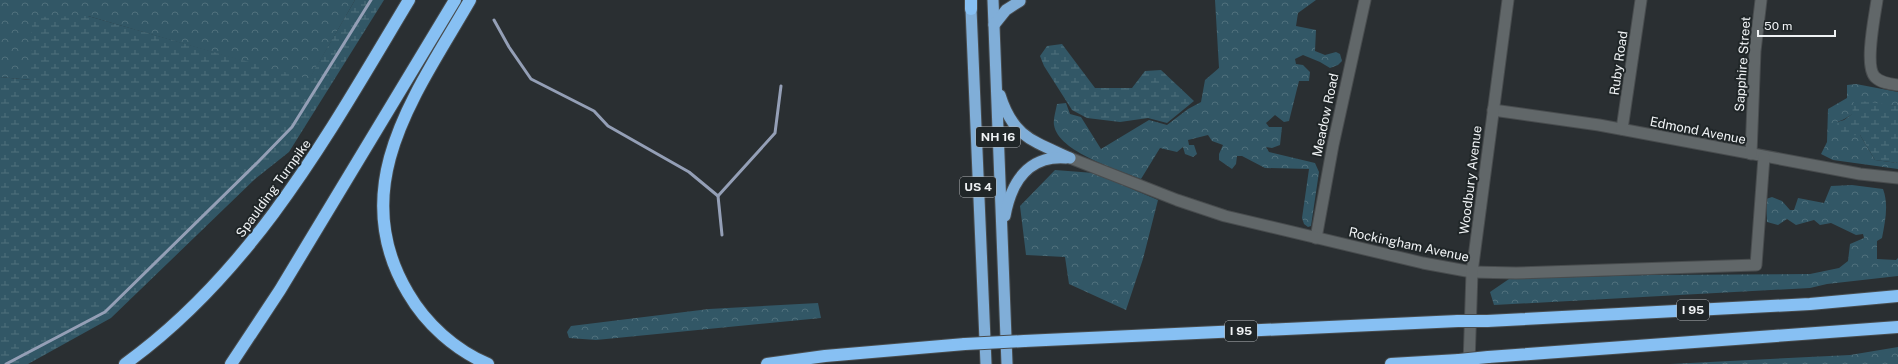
<svg xmlns="http://www.w3.org/2000/svg" width="1898" height="364" font-family="'Public Sans',sans-serif">
	<defs>
		<pattern id="forest-crowns" width="20" height="18" patternUnits="userSpaceOnUse"><rect width="20" height="18" fill="#325766"/><path d="M2 6a3 3 0 1 1 6 0M12 15a3 3 0 1 1 6 0" fill="none" stroke="#50707c"/></pattern>
		<pattern id="wetland-marsh" width="20" height="14" patternUnits="userSpaceOnUse"><rect width="20" height="14" fill="#325766"/><path d="M1 5h8M5 5V1M11 12h8M15 12V8" fill="none" stroke="#50707c"/></pattern>
	</defs>
	<rect width="100%" height="100%" fill="#2a2f32"/>
	<g fill="url(#forest-crowns)">
		<polygon points="0,0 355,0 309,80 88,16 31,80 0,77"/>
		<path d="M 1215,0 L 1316,0 L 1298,13 L 1296,26 L 1316,30 L 1315,51 L 1325,55 L 1336,52 L 1340,54 L 1342,61 L 1338,65 L 1330,68 L 1320,62 L 1303,55 L 1295,59 L 1296,64 L 1303,65 L 1310,72 L 1309,81 L 1299,81 L 1289,121 L 1284,122 L 1275,115 L 1266,123 L 1269,127 L 1282,127 L 1280,145 L 1272,148 L 1266,147 L 1269,152 L 1315,163 L 1319,172 L 1311,226 L 1308,227 L 1304,224 L 1302,218 L 1309,169 L 1265,168 L 1242,156 L 1237,156 L 1236,164 L 1232,169 L 1219,160 L 1219,154 L 1223,145 L 1212,141 L 1208,135 L 1188,140 L 1189,145 L 1194,145 L 1197,154 L 1193,157 L 1185,154 L 1183,147 L 1177,152 L 1160,148 L 1141,179 C 1119,170 1058,152 1054,125 C 1053,119 1056,110 1057,104 L 1066,103 L 1070,114 L 1081,117 L 1101,149 L 1149,120 L 1167,125 L 1188,109 L 1201,102 L 1205,80 L 1219,68 Z"/>
		<path d="M 1856,84 L 1898,92 L 1898,106 C 1885,104 1863,108 1851,115 C 1846,118 1843,120 1837,122 L 1860,135 L 1875,160 L 1898,163 L 1898,169 L 1833,160 L 1821,154 L 1827,142 L 1828,109 L 1847,98 L 1847,85 Z"/>
		<polygon points="1055,170 1094,173 1158,200 1143,259 1126,310 1069,284 1065,257 1026,255 1020,206"/>
		<path d="M 1852,185 L 1883,189 C 1889,205 1885,222 1882,238 L 1877,241 L 1877,259 L 1896,260 L 1898,258 L 1898,276 L 1827,284 L 1810,288 L 1494,305 L 1490,292 L 1509,279 L 1649,275 L 1810,274 L 1839,268 L 1848,261 L 1850,244 L 1864,238 L 1863,234 L 1856,235 L 1831,223 L 1820,225 L 1814,220 L 1796,225 L 1787,219 L 1778,225 L 1767,222 L 1766,199 L 1772,197 L 1782,201 L 1790,210 L 1794,210 L 1798,198 L 1824,203 L 1831,186 Z"/>
		<polygon points="818,303 821,318 596,340 569,338 567,332 571,326 709,309"/>
		<polygon points="1898,347 1898,364 1670,364 1850,355"/>
	</g>
	<g fill="url(#wetland-marsh)">
		<polygon points="355,0 384,0 289,152 255,179 111,318 28,364 0,364 0,77 31,80 32,17 88,16 309,79"/>
		<polygon points="1062,44 1095,88 1132,88 1145,71 1161,70 1194,101 1167,123 1148,118 1120,122 1087,118 1072,110 1044,66 1040,56 1047,46"/>
		<polygon points="1854,100 1898,106 1898,163 1875,160 1860,135 1838,136 1837,122 1844,120 1852,114"/>
	</g>
	<g fill="none" stroke-linecap="round" stroke-linejoin="round">
		<g stroke="#949fb6" stroke-width="3">
			<polyline points="494,20 509,47 531,79 594,111 608,126 689,172 718,196"/>
			<polyline points="722,235 718,196 775,133 781,86"/>
			<polyline points="6,364 105,312 258,162 292,127 371,0"/>
		</g>
		<defs>
			<g id="minor">
				<path d="M 1877,0 C 1875,15 1864,66 1875,77 C 1881,83 1890,84 1898,85"/>
				<polyline points="1493,110 1599,125 1860,174 1898,178"/>
				<polyline points="1622,129 1641,0"/>
				<polyline points="1751,154 1755,51 1761,0"/>
				<polyline points="1316,238 1333,145 1365,0"/>
				<polyline points="1472,272 1516,273 1756,265 1764,157"/>
			</g>
			<g id="tertiary">
				<polyline points="1070,158 1177,200 1225,216 1423,263 1472,272"/>
				<polyline points="1469,364 1472,272 1508,0"/>
			</g>
			<g id="trunk">
				<polyline points="993,0 1007,364"/>
				<polyline points="971,9 986,364"/>
				<polyline points="994,25 1006,10 1020,1 1019,0"/>
				<path d="M 1000,95 C 1013,137 1033,141 1070,158"/>
				<path d="M 1005,216 C 1011,183 1028,155 1066,158"/>
			</g>
			<g id="motorway">
				<path d="M 470,0 C 417,92 344,186 408,293 C 426,324 455,350 488,364"/>
				<polyline points="971,0 971,9"/>
				<polyline points="1487,321 1810,304 1898,296"/>
				<polyline points="1024,341 1458,321"/>
				<polyline points="1488,357 1898,327"/>
				<path d="M 125,364 C 254,271 329,133 409,0"/>
				<polyline points="231,364 280,290 455,0"/>
				<polyline points="767,364 825,356 965,344"/>
				<polyline points="1391,364 1459,360"/>
			</g>
		</defs>
		<use href="#minor" stroke="#484c4e" stroke-width="13"/>
		<use href="#tertiary" stroke="#484c4e" stroke-width="13"/>
		<use href="#trunk" stroke="#484c4e" stroke-width="13"/>
		<use href="#motorway" stroke="#484c4e" stroke-width="14"/>
		<use href="#minor" stroke="#616769" stroke-width="11"/>
		<use href="#tertiary" stroke="#616769" stroke-width="11"/>
		<use href="#trunk" stroke="#80aed8" stroke-width="11"/>
		<use href="#motorway" stroke="#87c0f3" stroke-width="12"/>
		<defs>
			<g id="motorway-bridge">
				<polyline points="1458,321 1487,321"/>
				<polyline points="965,344 1024,341"/>
				<polyline points="1459,360 1488,357"/>
			</g>
		</defs>
		<use href="#motorway-bridge" stroke="#484c4e" stroke-width="14" stroke-linecap="butt"/>
		<use href="#motorway-bridge" stroke="#87c0f3" stroke-width="12"/>
	</g>
	<g text-anchor="middle" stroke-width="4" stroke-linejoin="round" paint-order="stroke">
		<g fill="#202628" stroke="#b1b5b7" stroke-width="1">
			<rect x="976" y="127" width="44" height="20" rx="3"/>
			<rect x="960" y="177" width="36" height="20" rx="3"/>
			<rect x="1677" y="300" width="32" height="20" rx="3"/>
			<rect x="1225" y="321" width="32" height="20" rx="3"/>
		</g>
		<g font-size="12" font-weight="bold" fill="#eff2f4">
			<text x="998" y="141">NH 16</text>
			<text x="978" y="191">US 4</text>
			<text x="1693" y="314">I 95</text>
			<text x="1241" y="335">I 95</text>
		</g>
		<g font-size="13" fill="#eff2f4" stroke="#202628">
			<text transform="translate(1618 63) rotate(-82)" y="5">Ruby Road</text>
			<text transform="translate(1742 64) rotate(-86)" y="5">Sapphire Street</text>
			<text transform="translate(1325 115) rotate(-78)" y="5">Meadow Road</text>
			<text transform="translate(1698 130) rotate(11)" y="5">Edmond Avenue</text>
			<text transform="translate(1470 180) rotate(-83)" y="5">Woodbury Avenue</text>
			<text transform="translate(273 188) rotate(-54)" y="5">Spaulding Turnpike</text>
			<text transform="translate(1409 244) rotate(12)" y="5">Rockingham Avenue</text>
		</g>
	</g>
	<path d="M1758 30v6h77v-6" fill="none" stroke="#eff2f4" stroke-width="2"/>
	<text x="1764" y="30" font-size="12" fill="#eff2f4" stroke="#202628" stroke-width="3" paint-order="stroke">50 m</text>
</svg>
